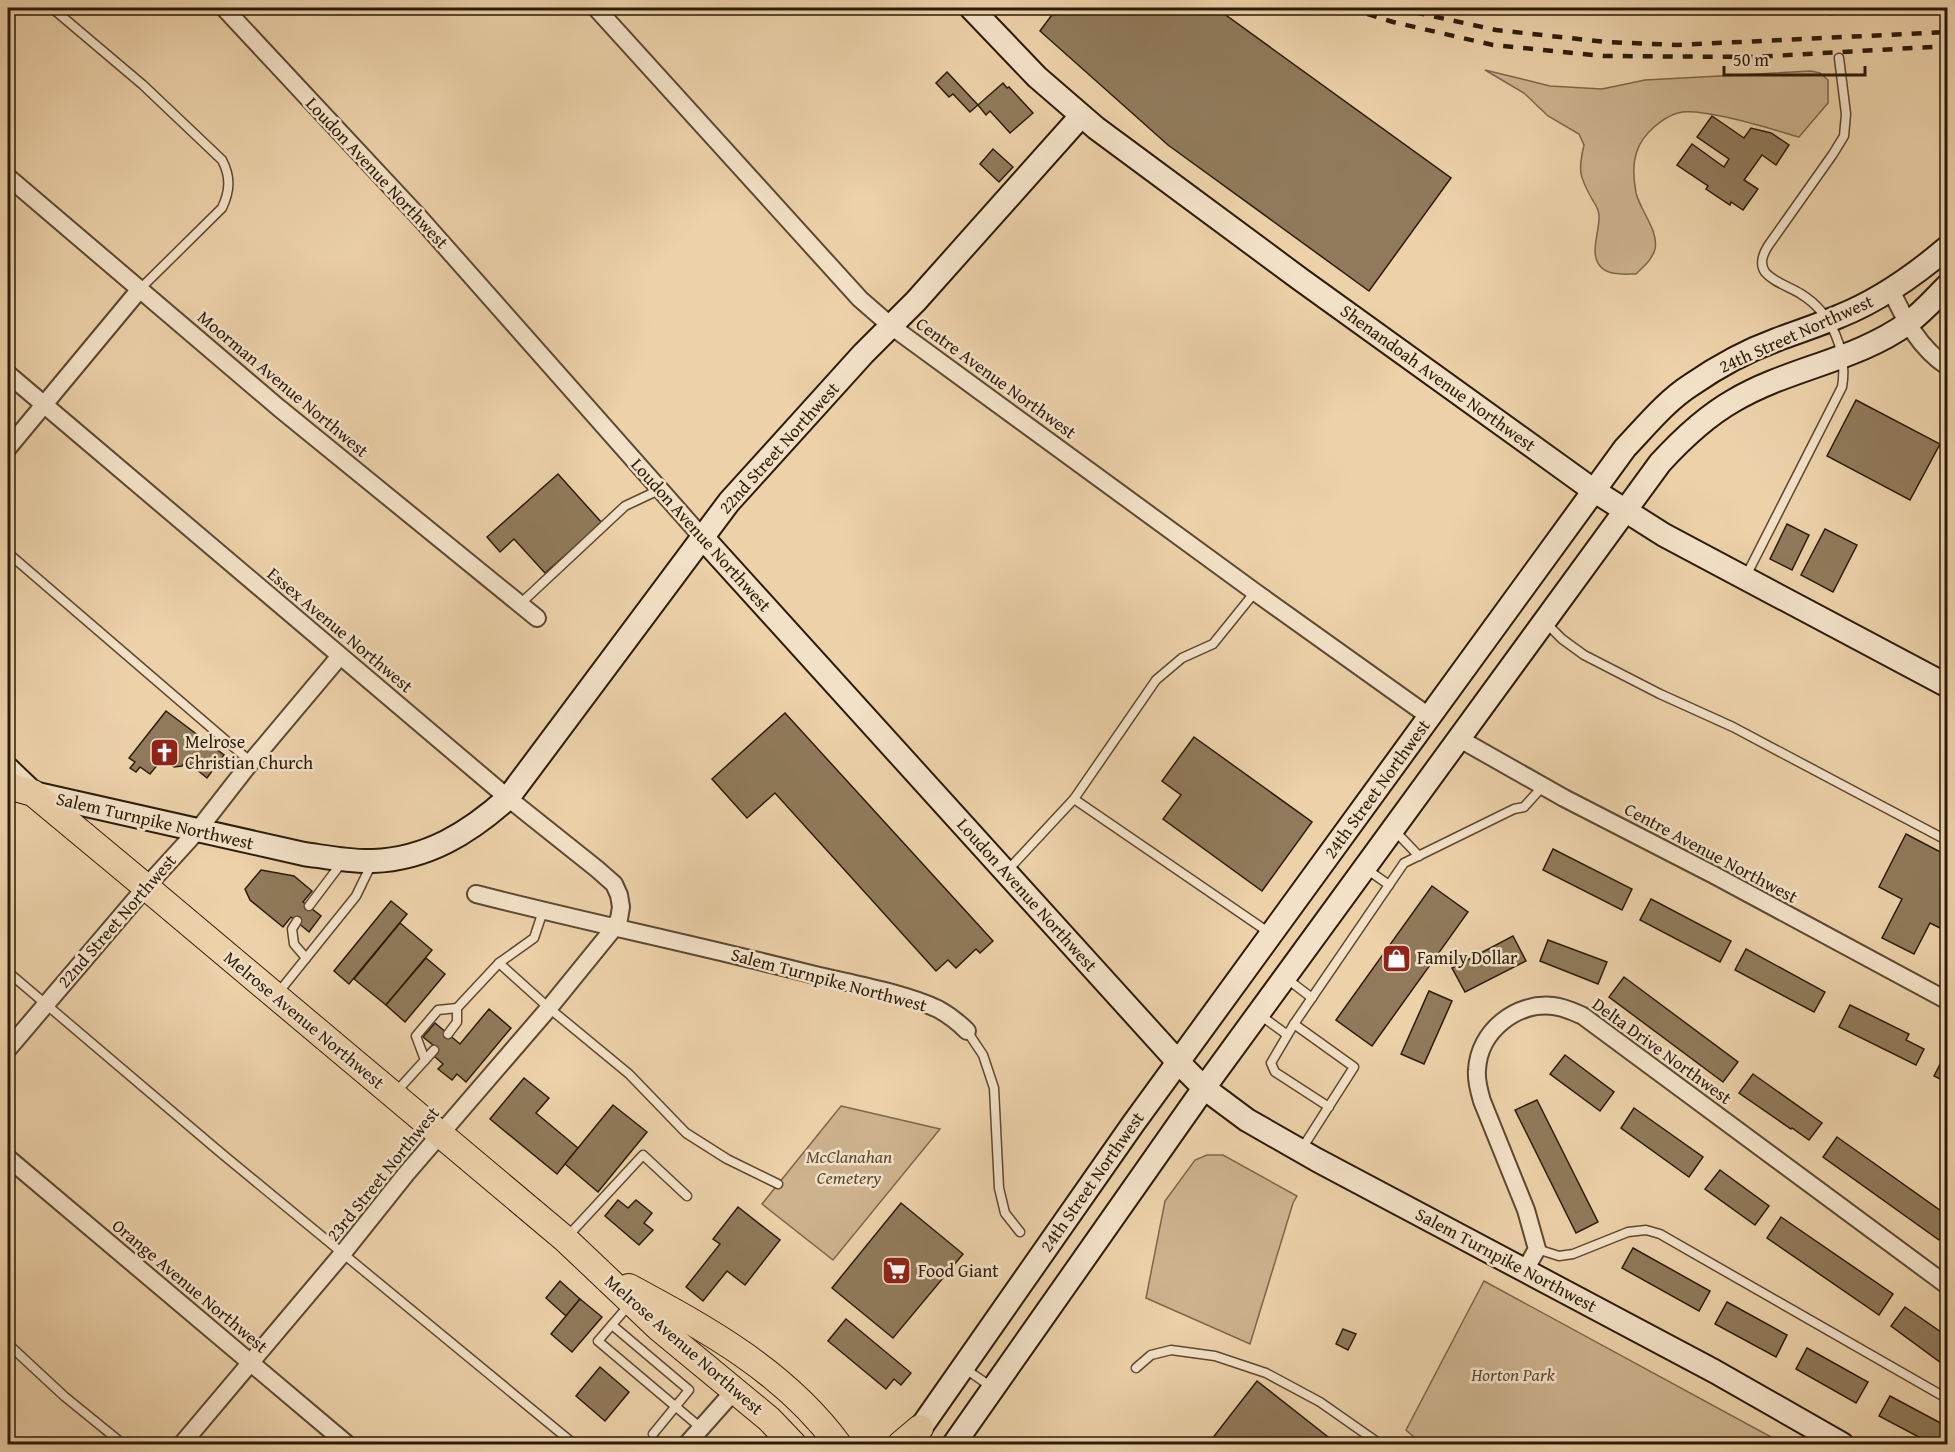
<svg xmlns="http://www.w3.org/2000/svg" width="1955" height="1452" font-family="'Gentium Book Plus',serif">
	<rect width="100%" height="100%" fill="#ecd1a9"/>
	<filter id="stains"><feTurbulence type="fractalNoise" baseFrequency=".00333" numOctaves="4"/><feColorMatrix values="0 0 0 0 .2 0 0 0 0 .09 0 0 0 0 .02 0 0 0 .5 -.17"/></filter>
	<radialGradient id="worn" r=".72"><stop offset=".6" stop-color="#630" stop-opacity="0"/><stop offset="1" stop-color="#630" stop-opacity=".3"/></radialGradient>
	<g fill="#ccb28d" stroke="#7c664a" stroke-width="1.5">
		<path d="M 1485,70 L 1550,86 L 1602,89 L 1645,80 L 1811,71 L 1820,73 L 1828,80 L 1828,103 L 1799,137 C 1774,130 1700,106 1678,113 C 1667,116 1655,125 1648,133 C 1632,150 1632,171 1636,193 C 1640,210 1659,231 1655,249 C 1652,260 1643,267 1636,274 C 1624,274 1608,276 1600,266 C 1589,253 1600,231 1599,216 C 1599,209 1595,204 1592,199 C 1579,176 1578,170 1584,145 L 1579,134 L 1548,116 L 1524,93 Z"/>
		<polygon points="841,1106 940,1129 833,1260 762,1204"/>
		<polygon points="1207,1155 1223,1155 1297,1196 1293,1203 1250,1344 1146,1298 1165,1201 1195,1160"/>
		<polygon points="1484,1281 1784,1444 1422,1444 1406,1430"/>
	</g>
	<g fill="#907a5b" stroke="#2d1b07" stroke-width="1.5">
		<polygon points="1057,8 1216,8 1451,178 1369,291 1168,145 1040,31"/>
		<polygon points="947,72 978,105 970,112 953,94 949,97 936,83"/>
		<polygon points="1003,83 1007,88 1009,87 1033,113 1010,133 990,111 986,115 978,105"/>
		<polygon points="1712,116 1744,138 1751,128 1771,133 1789,145 1776,165 1762,155 1744,180 1758,189 1743,210 1731,202 1730,205 1706,189 1708,186 1677,165 1692,144 1724,167 1729,159 1697,137"/>
		<polygon points="993,149 1013,167 999,182 980,164"/>
		<polygon points="1856,400 1940,444 1910,500 1827,456"/>
		<polygon points="558,474 602,523 545,573 514,539 500,552 487,537"/>
		<polygon points="1787,524 1809,535 1792,570 1770,559"/>
		<polygon points="1825,529 1857,545 1833,592 1801,575"/>
		<polygon points="166,711 224,755 207,778 186,761 182,766 174,767 163,758 150,774 140,767 136,772 130,768 135,762 129,758"/>
		<polygon points="785,713 993,941 980,953 976,949 956,968 948,960 936,971 775,793 747,818 712,779"/>
		<polygon points="1194,737 1312,822 1262,891 1163,819 1181,795 1162,781"/>
		<polygon points="1906,834 1948,856 1948,932 1930,923 1914,954 1882,938 1902,899 1879,887"/>
		<polygon points="1553,849 1632,889 1622,910 1543,870"/>
		<polygon points="261,870 294,876 312,891 303,902 321,916 309,932 291,917 283,927 250,900 245,889"/>
		<polygon points="1432,886 1468,912 1372,1046 1336,1020"/>
		<polygon points="1651,899 1731,941 1720,962 1640,920"/>
		<polygon points="391,901 407,914 349,984 334,971"/>
		<polygon points="400,923 432,950 386,1005 354,979"/>
		<polygon points="1513,936 1526,961 1465,992 1452,968"/>
		<polygon points="1548,940 1607,962 1598,984 1540,961"/>
		<polygon points="1746,949 1825,992 1814,1012 1735,970"/>
		<polygon points="426,958 445,974 405,1022 386,1005"/>
		<polygon points="1624,977 1738,1062 1723,1082 1609,997"/>
		<polygon points="1429,991 1452,1001 1424,1064 1401,1054"/>
		<polygon points="1850,1005 1909,1034 1906,1040 1924,1049 1916,1065 1839,1027"/>
		<polygon points="489,1009 511,1028 466,1082 457,1074 452,1080 438,1069 443,1064 435,1057 434,1046 423,1037 435,1023 460,1044"/>
		<polygon points="1565,1055 1614,1092 1600,1111 1550,1074"/>
		<polygon points="1945,1055 1948,1056 1948,1083 1934,1076"/>
		<polygon points="1753,1074 1822,1123 1809,1140 1792,1128 1791,1129 1739,1093"/>
		<polygon points="524,1078 549,1098 536,1113 578,1148 557,1174 490,1119"/>
		<polygon points="1537,1100 1598,1222 1576,1233 1515,1110"/>
		<polygon points="613,1105 647,1132 598,1192 565,1164"/>
		<polygon points="1634,1108 1703,1157 1689,1177 1621,1128"/>
		<polygon points="1837,1137 1948,1216 1948,1227 1939,1240 1823,1157"/>
		<polygon points="1720,1170 1769,1206 1755,1225 1705,1189"/>
		<polygon points="618,1200 628,1208 636,1200 652,1213 644,1223 653,1230 639,1245 605,1216"/>
		<polygon points="901,1203 963,1254 893,1338 832,1288"/>
		<polygon points="738,1207 780,1240 745,1285 727,1271 703,1301 686,1287 720,1244 713,1239"/>
		<polygon points="1781,1217 1893,1294 1879,1315 1767,1238"/>
		<polygon points="1633,1248 1710,1291 1699,1311 1622,1268"/>
		<polygon points="560,1281 580,1299 566,1316 546,1298"/>
		<polygon points="580,1299 602,1317 572,1352 551,1334"/>
		<polygon points="1727,1302 1787,1335 1776,1357 1715,1324"/>
		<polygon points="1905,1307 1948,1337 1948,1368 1891,1326"/>
		<polygon points="846,1319 911,1373 901,1385 894,1379 886,1389 828,1341"/>
		<polygon points="1343,1329 1356,1334 1348,1350 1336,1344"/>
		<polygon points="1807,1348 1868,1382 1856,1403 1796,1369"/>
		<polygon points="600,1367 629,1392 605,1421 576,1396"/>
		<polygon points="1257,1381 1337,1444 1208,1444"/>
		<polygon points="1890,1396 1948,1427 1948,1444 1932,1444 1879,1416"/>
	</g>
	<g fill="none" stroke-linecap="round" stroke-linejoin="round">
		<defs>
			<g id="lane">
				<path d="M 52,8 L 143,85 L 222,160 C 231,177 230,191 222,208 L 140,289"/>
				<polyline points="1831,8 1831,10"/>
				<polyline points="8,553 251,762"/>
				<path d="M 1746,576 L 1842,387 C 1848,352 1832,313 1801,294 C 1790,287 1773,282 1765,272 C 1759,263 1763,254 1768,246 L 1833,154 L 1844,136 L 1846,114 L 1839,58"/>
				<polyline points="520,604 625,506 659,490"/>
				<polyline points="1546,623 1562,639 1584,655 1660,694 1733,727 1948,841"/>
				<polyline points="1074,799 1156,680 1182,658 1213,644 1255,592"/>
				<polyline points="1394,830 1419,856"/>
				<polyline points="1365,868 1389,885"/>
				<polyline points="1006,872 1074,799 1271,934"/>
				<polyline points="309,906 343,861"/>
				<polyline points="297,921 292,929 294,944 306,958"/>
				<polyline points="499,963 549,1008 629,1074 686,1133 727,1159 778,1184"/>
				<polyline points="8,972 221,1153 574,1444"/>
				<polyline points="1286,978 1312,998"/>
				<polyline points="278,993 356,896 372,863"/>
				<polyline points="1260,1015 1286,1034"/>
				<polyline points="1294,1024 1404,863 1514,809 1524,807 1543,786"/>
				<polyline points="967,1031 983,1055 994,1088 999,1188 1005,1213 1020,1232"/>
				<polyline points="448,1034 457,1022 457,1008"/>
				<polyline points="425,1060 434,1050"/>
				<polyline points="396,1092 425,1060 416,1036 438,1010 457,1008 499,963 534,938 543,911"/>
				<polyline points="1301,1150 1354,1067 1294,1024 1271,1063 1275,1072 1329,1107"/>
				<polyline points="567,1237 643,1155 687,1196"/>
				<polyline points="1537,1249 1559,1256 1573,1254 1628,1232 1646,1230 1660,1234 1948,1399"/>
				<polyline points="629,1305 598,1341 701,1428"/>
				<polyline points="612,1325 689,1390 653,1434"/>
				<polyline points="8,1344 64,1396 123,1444"/>
				<polyline points="964,1368 993,1388"/>
				<polyline points="1136,1368 1151,1355 1171,1350 1215,1356 1266,1373 1320,1402 1380,1444"/>
			</g>
			<g id="street">
				<polyline points="224,8 419,217 702,537"/>
				<polyline points="596,8 860,299 891,326 1255,592 1430,717"/>
				<polyline points="8,177 279,408 537,618"/>
				<path d="M 1891,290 C 1905,320 1919,348 1948,367"/>
				<polyline points="8,374 508,798 597,869 614,884 619,895 621,907 619,919 614,928 549,1008 406,1174 343,1253 182,1444"/>
				<polyline points="8,448 140,289"/>
				<polyline points="1458,738 1564,798 1714,875 1948,1001"/>
				<path d="M 476,894 C 586,922 697,945 807,973 C 847,983 902,992 938,1009 C 949,1015 959,1023 967,1031"/>
				<polyline points="8,1049 146,887 198,830 251,762 340,656"/>
				<polyline points="8,1158 347,1444"/>
				<path d="M 1525,1270 L 1537,1249 L 1526,1210 L 1482,1101 C 1479,1091 1476,1080 1477,1070 C 1479,1031 1516,1002 1553,1006 C 1564,1007 1574,1012 1583,1016 L 1948,1286"/>
				<polyline points="687,1444 734,1391"/>
			</g>
			<g id="secondary">
				<polyline points="971,8 1037,77 1096,128 1300,279 1593,490 1664,535 1948,686"/>
				<polyline points="702,537 1178,1062 1204,1088 1247,1120 1317,1160 1714,1371 1842,1444"/>
				<path d="M 8,769 L 33,793 L 304,854 C 326,857 350,862 373,861 C 427,859 469,833 508,798 L 729,502 L 863,354 L 916,301 L 1081,116"/>
				<path d="M 910,1443 L 1133,1124 L 1625,448 C 1646,426 1666,401 1691,385 C 1717,367 1746,351 1776,340 C 1797,332 1819,325 1840,316 C 1880,300 1915,275 1948,247"/>
				<path d="M 954,1444 L 1204,1088 L 1660,463 C 1682,439 1705,417 1733,401 C 1788,368 1856,361 1908,323 C 1923,312 1935,298 1948,285"/>
			</g>
			<g id="primary">
				<polyline points="8,786 33,793 146,887 565,1239 660,1329 769,1419 793,1444"/>
				<path d="M 629,1287 C 707,1329 785,1372 838,1444"/>
				<polyline points="901,1444 920,1428"/>
			</g>
		</defs>
		<use href="#lane" stroke="#5d4830" stroke-width="11"/>
		<use href="#street" stroke="#5d4830" stroke-width="20"/>
		<use href="#secondary" stroke="#2d1b07" stroke-width="26"/>
		<use href="#primary" stroke="#2d1b07" stroke-width="28"/>
		<use href="#lane" stroke="#f3e1c7" stroke-width="8"/>
		<use href="#street" stroke="#f3e1c7" stroke-width="16"/>
		<use href="#secondary" stroke="#f3e1c7" stroke-width="22"/>
		<use href="#primary" stroke="#ecd1a9" stroke-width="26"/>
		<g stroke="#2d1b07" stroke-width="4.5" stroke-dasharray="10 10" stroke-linecap="butt">
			<polyline points="1348,8 1393,22 1493,45 1604,56 1754,57 1948,46"/>
			<polyline points="1395,8 1496,30 1606,42 1677,45 1948,32"/>
		</g>
	</g>
	<defs>
		<symbol id="church-square" viewBox="-11 -11 22 22"><rect x="-9" y="-9" width="18" height="18" rx="4" fill="#8f2418" stroke="#f3e1c7"/><path d="M-1.2-6h2.4v3.5h3.3v2.4h-3.3V6h-2.4V-.1h-3.3v-2.4h3.3Z" fill="#fff"/></symbol>
		<symbol id="shop-square" viewBox="-11 -11 22 22"><rect x="-9" y="-9" width="18" height="18" rx="4" fill="#8f2418" stroke="#f3e1c7"/><path d="M-5-2.5h2.3a2.7 3.5 0 0 1 5.4 0H5L5.5 6h-11ZM-1.5-2.5h3a1.5 2.3 0 0 0-3 0Z" fill="#fff"/></symbol>
		<symbol id="supermarket-square" viewBox="-11 -11 22 22"><rect x="-9" y="-9" width="18" height="18" rx="4" fill="#8f2418" stroke="#f3e1c7"/><path d="M-6-5.5h2.5l.6 2H6L4.5 2H-2.5L-4.4-4H-6ZM-1.5 3.2a1.3 1.3 0 1 0 .1 0ZM3 3.2a1.3 1.3 0 1 0 .1 0Z" fill="#fff"/></symbol>
	</defs>
	<g fill-rule="evenodd">
		<use href="#church-square" x="148" y="736" width="33" height="33"/>
		<use href="#shop-square" x="1380" y="942" width="33" height="33"/>
		<use href="#supermarket-square" x="880" y="1254" width="33" height="33"/>
	</g>
	<g text-anchor="middle" stroke-width="5" stroke-linejoin="round" paint-order="stroke">
		<g font-size="18" fill="#2d1b07" stroke="#f3e1c7">
			<text transform="translate(377 173) rotate(47)" y="6">Loudon Avenue Northwest</text>
			<text transform="translate(1796 334) rotate(-24)" y="6">24th Street Northwest</text>
			<text transform="translate(996 378) rotate(36)" y="6">Centre Avenue Northwest</text>
			<text transform="translate(1438 378) rotate(36)" y="6">Shenandoah Avenue Northwest</text>
			<text transform="translate(283 384) rotate(40)" y="6">Moorman Avenue Northwest</text>
			<text transform="translate(779 448) rotate(-48)" y="6">22nd Street Northwest</text>
			<text transform="translate(701 535) rotate(48)" y="6">Loudon Avenue Northwest</text>
			<text transform="translate(340 630) rotate(40)" y="6">Essex Avenue Northwest</text>
			<text transform="translate(1377 789) rotate(-54)" y="6">24th Street Northwest</text>
			<text transform="translate(155 821) rotate(13)" y="6">Salem Turnpike Northwest</text>
			<text transform="translate(1711 853) rotate(28)" y="6">Centre Avenue Northwest</text>
			<text transform="translate(1027 895) rotate(48)" y="6">Loudon Avenue Northwest</text>
			<text transform="translate(117 921) rotate(-49)" y="6">22nd Street Northwest</text>
			<text transform="translate(829 980) rotate(15)" y="6">Salem Turnpike Northwest</text>
			<text transform="translate(304 1020) rotate(40)" y="6">Melrose Avenue Northwest</text>
			<text transform="translate(1662 1051) rotate(36)" y="6">Delta Drive Northwest</text>
			<text transform="translate(383 1174) rotate(-51)" y="6">23rd Street Northwest</text>
			<text transform="translate(1092 1182) rotate(-55)" y="6">24th Street Northwest</text>
			<text transform="translate(1506 1260) rotate(28)" y="6">Salem Turnpike Northwest</text>
			<text transform="translate(190 1286) rotate(40)" y="6">Orange Avenue Northwest</text>
			<text transform="translate(684 1345) rotate(41)" y="6">Melrose Avenue Northwest</text>
		</g>
		<g font-size="18" fill="#2d1b07" stroke="#f3e1c7" text-anchor="start">
			<text x="185" y="748">Melrose<tspan x="185" dy="21">Christian Church</tspan></text>
			<text x="1417" y="964">Family Dollar</text>
			<text x="918" y="1277">Food Giant</text>
		</g>
		<g font-size="18" font-style="italic" fill="#5d482f" stroke="#f3e1c7">
			<text x="849" y="1163">McClanahan<tspan x="849" dy="21">Cemetery</tspan></text>
			<text x="1513" y="1381">Horton Park</text>
		</g>
	</g>
	<rect width="1955" height="1452" fill="none" stroke="#ecd1a9" stroke-width="30"/>
	<rect x="9" y="9" width="1937" height="1434" fill="none" stroke="#2d1b07" stroke-width="3"/>
	<rect x="15" y="15" width="1925" height="1422" fill="none" stroke="#2d1b07" stroke-width="1.5"/>
	<path d="M1724 66v9h141v-9" fill="none" stroke="#2d1b07" stroke-width="3"/>
	<text x="1733" y="66" font-size="18" fill="#2d1b07" stroke="#f3e1c7" stroke-width="4.5" paint-order="stroke">50 m</text>
	<rect width="100%" height="100%" filter="url(#stains)"/>
	<rect width="100%" height="100%" fill="url(#worn)"/>
</svg>
